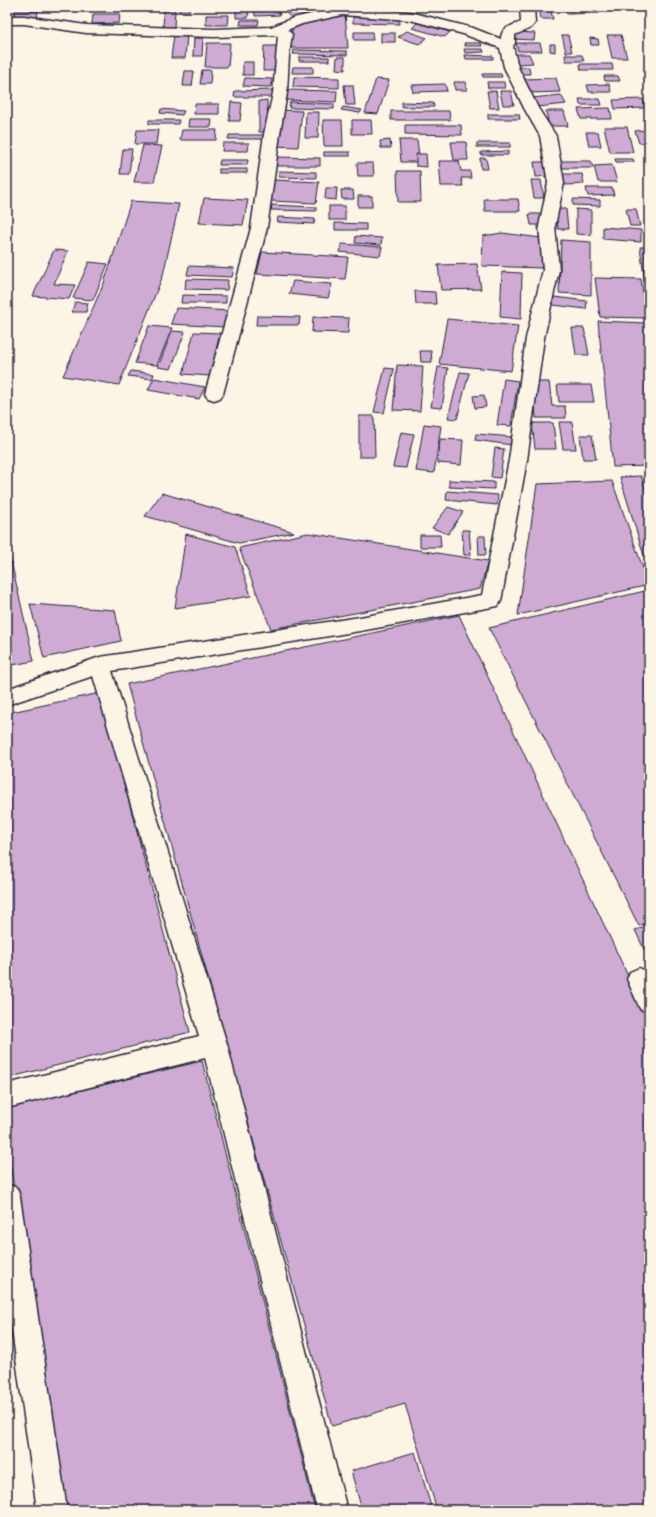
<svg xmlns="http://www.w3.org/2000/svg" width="656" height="1517" font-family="Mynerve,sans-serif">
	<rect width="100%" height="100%" fill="#fcf5e5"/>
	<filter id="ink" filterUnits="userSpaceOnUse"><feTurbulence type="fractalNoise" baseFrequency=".025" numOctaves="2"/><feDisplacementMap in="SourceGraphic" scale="8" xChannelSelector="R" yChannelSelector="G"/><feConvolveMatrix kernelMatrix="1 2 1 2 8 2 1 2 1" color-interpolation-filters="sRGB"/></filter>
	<g filter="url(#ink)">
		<g fill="#cfabd4" stroke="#22223b">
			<rect x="130" y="7" width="20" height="3"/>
			<polygon points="179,7 190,7 189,11 179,11"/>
			<polygon points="236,7 249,7 248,18 236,18"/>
			<polygon points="254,7 278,7 280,15 255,16"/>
			<polygon points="291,7 323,7 324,8 292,18 282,10"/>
			<polygon points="539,7 550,7 553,19 541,19"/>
			<polygon points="598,8 599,13 567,14 565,9"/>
			<polygon points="164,10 175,10 174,27 163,27"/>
			<polygon points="15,11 38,11 37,17 14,18"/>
			<polygon points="345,13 348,48 291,48 292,27"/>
			<polygon points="93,14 120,14 119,23 92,24"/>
			<polygon points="206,15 229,15 228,25 206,25"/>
			<polygon points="353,17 399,17 399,24 353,23"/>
			<polygon points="241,20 259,20 258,25 240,25"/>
			<polygon points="417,23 450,32 445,37 412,28"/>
			<polygon points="407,31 427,38 419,44 398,37"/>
			<polygon points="354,32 372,32 373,40 354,40"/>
			<polygon points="513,32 535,33 534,40 512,39"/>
			<rect x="381" y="33" width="14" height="9"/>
			<polygon points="174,35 187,35 185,58 171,58"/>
			<polygon points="562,35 568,35 572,52 566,52"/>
			<polygon points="607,35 621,35 627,58 612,58"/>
			<polygon points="194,38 203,38 202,56 193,56"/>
			<polygon points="590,38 598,39 599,45 591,45"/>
			<polygon points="207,43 230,43 228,67 205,67"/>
			<polygon points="464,43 481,43 482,46 465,46"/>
			<polygon points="516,43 540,43 542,51 518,51"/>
			<polygon points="550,44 555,44 555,52 550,51"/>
			<polygon points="264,46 277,46 276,71 263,71"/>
			<polygon points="464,49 483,49 484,52 465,53"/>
			<polygon points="294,50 347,51 347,55 293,54"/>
			<polygon points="514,54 529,54 533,63 518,64"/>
			<polygon points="465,55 493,56 493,59 466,59"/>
			<polygon points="565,55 582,55 584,61 566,61"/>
			<rect x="299" y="57" width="30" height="4"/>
			<polygon points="337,57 345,57 345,70 336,69"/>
			<rect x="243" y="62" width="10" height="13"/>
			<polygon points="580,64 612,64 613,70 581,70"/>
			<polygon points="293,67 313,67 313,73 292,73"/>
			<polygon points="518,67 529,67 530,74 519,74"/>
			<polygon points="202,70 211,70 210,84 200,84"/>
			<polygon points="185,71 194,71 192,86 183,86"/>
			<polygon points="482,74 501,74 502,77 483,77"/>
			<polygon points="604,76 618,76 620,81 605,81"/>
			<polygon points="294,77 339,78 339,88 293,87"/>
			<polygon points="245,78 272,79 271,87 243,86"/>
			<polygon points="556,78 560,92 528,93 523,79"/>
			<polygon points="376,79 389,80 378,114 365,113"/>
			<polygon points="454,82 466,82 467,90 455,90"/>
			<polygon points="487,82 504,82 505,88 488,88"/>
			<polygon points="445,84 447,91 413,92 411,85"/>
			<polygon points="609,84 611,92 589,92 587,85"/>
			<polygon points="344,85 353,85 355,105 346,105"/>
			<polygon points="273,90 273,97 234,97 235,91"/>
			<polygon points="288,90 337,91 336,102 286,100"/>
			<polygon points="487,91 496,91 499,108 490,108"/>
			<polygon points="500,91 511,91 514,105 503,105"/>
			<polygon points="561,95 566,104 537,107 532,98"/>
			<polygon points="579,99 600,99 602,105 580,105"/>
			<polygon points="643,99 645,108 615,109 613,100"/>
			<polygon points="267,100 268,132 259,132 259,101"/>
			<polygon points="231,102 242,103 240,121 229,121"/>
			<polygon points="290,102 334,104 334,109 289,108"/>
			<polygon points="402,102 433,103 434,107 402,107"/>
			<polygon points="195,104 219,104 219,114 194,114"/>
			<polygon points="343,107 362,110 360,113 341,110"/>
			<polygon points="610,108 612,119 581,119 578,109"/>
			<polygon points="161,109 184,111 182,115 160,113"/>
			<polygon points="280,110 302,111 298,147 275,146"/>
			<polygon points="391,111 449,111 450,120 391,120"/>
			<polygon points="546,111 564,111 568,126 549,126"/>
			<polygon points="306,112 319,112 318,138 305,138"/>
			<polygon points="488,114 519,114 520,119 488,119"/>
			<polygon points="189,119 212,119 211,127 188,127"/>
			<polygon points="149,120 179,120 178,124 149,124"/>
			<polygon points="323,120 342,120 343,146 324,146"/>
			<polygon points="352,120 371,120 372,134 352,134"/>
			<polygon points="405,125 461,125 462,135 405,134"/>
			<polygon points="604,127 627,127 633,152 610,152"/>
			<polygon points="137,130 158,130 156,144 135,144"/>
			<polygon points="182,130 217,130 216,140 180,140"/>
			<polygon points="647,130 649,142 639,143 635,131"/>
			<polygon points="586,132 598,132 601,146 589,146"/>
			<polygon points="229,135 264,135 263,139 228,139"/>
			<polygon points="390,140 391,148 381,148 380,141"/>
			<polygon points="399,140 417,140 420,162 401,162"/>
			<polygon points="451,142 466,142 468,160 454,160"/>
			<polygon points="223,143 249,143 248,151 222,151"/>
			<rect x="477" y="143" width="33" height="4"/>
			<polygon points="143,145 162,146 154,182 134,182"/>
			<polygon points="123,149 132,149 129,174 120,174"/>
			<polygon points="508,151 508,155 481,155 481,152"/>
			<rect x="324" y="152" width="26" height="4"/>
			<polygon points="416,154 426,154 427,167 416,166"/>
			<polygon points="276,157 320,158 320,166 275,166"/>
			<polygon points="480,158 486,158 488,169 481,169"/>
			<polygon points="615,159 633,159 634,162 616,162"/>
			<polygon points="220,160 248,160 247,165 219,165"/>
			<polygon points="439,161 459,161 461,171 470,171 471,178 461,178 463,186 441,186"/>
			<polygon points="560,161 591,161 593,168 562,168"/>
			<polygon points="534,162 546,162 548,176 536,177"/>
			<polygon points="357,163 373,163 374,176 358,176"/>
			<polygon points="612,165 617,182 598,182 594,166"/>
			<rect x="219" y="169" width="28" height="4"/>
			<polygon points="279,171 316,172 316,178 279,177"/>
			<polygon points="397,171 420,171 421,202 398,202"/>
			<polygon points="562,174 582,174 584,184 565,185"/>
			<polygon points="274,180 319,182 316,203 270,201"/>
			<polygon points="531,180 541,180 544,198 534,198"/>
			<polygon points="326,188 337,188 336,200 325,199"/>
			<polygon points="586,188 612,188 614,195 588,196"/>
			<polygon points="341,190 353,190 354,199 342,199"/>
			<rect x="358" y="196" width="14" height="11"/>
			<polygon points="204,198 248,200 243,225 199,223"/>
			<polygon points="484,199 518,199 520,211 485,211"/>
			<polygon points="573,199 600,200 600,206 573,205"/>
			<polygon points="131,201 179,204 163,275 119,385 63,376 104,283"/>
			<polygon points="272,205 316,207 316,211 271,210"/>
			<rect x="329" y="206" width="16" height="14"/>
			<polygon points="556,209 566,209 568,229 558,229"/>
			<polygon points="576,209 591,210 591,235 576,234"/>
			<polygon points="626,209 636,209 640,226 630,226"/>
			<polygon points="529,214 541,214 542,225 531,225"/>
			<polygon points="278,217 315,219 314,224 277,222"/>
			<polygon points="335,223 366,224 366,230 335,230"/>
			<polygon points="603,227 641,230 641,242 603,239"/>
			<polygon points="502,233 541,238 542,268 482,266 483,236"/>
			<polygon points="356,236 382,238 381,245 355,243"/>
			<polygon points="561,240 591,242 591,295 559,293"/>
			<polygon points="342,244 382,247 380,256 340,252"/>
			<polygon points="640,247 649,247 649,312"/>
			<polygon points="54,250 68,251 54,284 75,285 69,299 33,296"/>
			<polygon points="262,252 348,257 345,279 257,274"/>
			<polygon points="89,262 108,264 93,300 73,298"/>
			<polygon points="477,264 481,289 441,290 438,265"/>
			<polygon points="189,266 234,268 232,277 187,275"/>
			<polygon points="502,272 522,273 521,319 500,317"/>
			<polygon points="595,278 641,279 647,318 600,317"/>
			<polygon points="186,279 228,280 227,290 185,289"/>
			<polygon points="293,281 332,284 328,298 289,294"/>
			<polygon points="415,291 435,292 436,304 416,304"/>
			<polygon points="182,295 226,296 226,303 181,303"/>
			<polygon points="554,297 587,301 586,309 553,305"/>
			<polygon points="75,302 88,303 86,312 72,312"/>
			<polygon points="176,308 231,311 226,327 171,324"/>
			<polygon points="257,316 300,317 299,325 256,325"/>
			<polygon points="313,317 349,318 348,333 312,332"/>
			<polygon points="447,319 518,326 511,371 439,364"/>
			<polygon points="598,321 646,323 649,343 649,466 613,467"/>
			<polygon points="149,326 172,328 157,365 135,363"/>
			<polygon points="572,328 584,328 589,355 576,355"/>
			<polygon points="172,331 185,332 171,369 158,367"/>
			<polygon points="194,332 220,333 210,376 183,374"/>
			<polygon points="420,351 431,351 432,362 421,362"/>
			<polygon points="397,365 423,366 420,411 393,410"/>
			<polygon points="438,367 448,368 442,408 431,407"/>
			<polygon points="385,368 394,369 384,413 374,412"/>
			<polygon points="131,371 154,374 152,379 128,376"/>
			<polygon points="460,372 469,373 457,419 448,418"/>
			<polygon points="154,378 205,387 199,399 148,390"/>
			<polygon points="504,379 518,381 511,426 497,425"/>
			<polygon points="533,382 549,382 552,406 565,406 566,418 536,418"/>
			<polygon points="557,385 591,385 594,402 559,402"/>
			<polygon points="484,395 486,407 475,408 473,396"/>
			<polygon points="359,416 374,416 375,457 359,457"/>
			<polygon points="559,422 572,422 576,449 563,449"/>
			<polygon points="532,423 553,423 556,449 535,449"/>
			<polygon points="424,424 441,426 434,473 416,471"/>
			<polygon points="401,432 414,434 406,468 393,467"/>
			<polygon points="476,434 513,437 512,445 475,440"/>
			<polygon points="580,435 592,435 596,459 583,459"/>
			<polygon points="440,439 463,440 461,465 438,463"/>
			<polygon points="495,448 504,449 500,478 491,477"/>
			<polygon points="641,476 649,500 649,572 620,477"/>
			<polygon points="449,480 494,482 494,489 449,487"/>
			<polygon points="612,481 649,585 518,615 537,484"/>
			<polygon points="447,491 498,495 497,505 446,500"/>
			<polygon points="162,493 294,532 239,543 145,516"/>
			<polygon points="448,507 463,512 448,534 432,528"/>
			<polygon points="462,530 469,530 471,555 464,555"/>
			<polygon points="308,533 488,561 480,589 271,629 239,548"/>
			<polygon points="186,534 235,547 251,596 175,608"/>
			<polygon points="420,535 440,535 441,547 420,547"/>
			<polygon points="478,536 485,536 486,555 479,555"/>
			<polygon points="7,544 34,661 7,666"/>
			<polygon points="649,590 649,922 639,926 489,628"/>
			<polygon points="30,604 115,610 121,641 44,658"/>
			<polygon points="459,615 649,1021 649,1510 437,1510 405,1404 332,1426 127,684"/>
			<polygon points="100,693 190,1032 7,1078 7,713"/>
			<polygon points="649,926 649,960 635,930"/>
			<polygon points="202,1061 315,1510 65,1510 7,1144 7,1108"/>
			<polygon points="7,1240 23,1335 7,1340"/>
			<polygon points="415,1452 432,1510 362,1510 351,1471"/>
		</g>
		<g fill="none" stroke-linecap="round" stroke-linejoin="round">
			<defs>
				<g id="minor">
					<path d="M 343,7 L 410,12 L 473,28 L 501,39 C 501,27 512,26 521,22 L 520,7 L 534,7 L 535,23 L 531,28 L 515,35 L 515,43 L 513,46 L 518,67 L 538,108 L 556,136 L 564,183 L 555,226 L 559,270 L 544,338 L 527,460 L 501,601 L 498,606 L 360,631 L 112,671 L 227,1044 L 347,1510 L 317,1510 L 205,1058 L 7,1108 L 7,1084 L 199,1036 L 93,676 L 7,705 L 7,689 L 100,657 L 360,617 L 482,595 L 509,460 L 526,338 L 543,270 L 539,226 L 548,183 L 540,136 L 524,108 L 504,67 L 500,48 L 463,34 L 410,20 L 342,15 L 302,24 L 287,30 L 292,34 L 289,55 L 287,93 L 280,134 L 267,228 L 223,394 L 220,398 L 214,400 L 208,398 L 205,394 L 251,228 L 264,134 L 273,93 L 278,36 L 273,35 L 214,37 L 86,33 L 24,24 L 7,24 L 7,16 L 24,16 L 86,25 L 214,29 L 271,27 L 293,18 Z"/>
					<polygon points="639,968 648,972 649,974 649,1012 640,1009 627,979 630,972"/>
					<polygon points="7,1184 17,1188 20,1197 67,1510 37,1510 7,1294"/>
				</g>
			</defs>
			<use href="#minor" stroke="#22223b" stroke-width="3"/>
			<use href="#minor" fill="#fcf5e5" fill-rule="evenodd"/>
		</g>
	</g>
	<rect width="656" height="1517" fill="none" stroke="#fcf5e5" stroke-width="24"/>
	<rect x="12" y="12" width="632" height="1493" fill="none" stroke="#22223b" stroke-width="1.5" filter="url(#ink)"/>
</svg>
